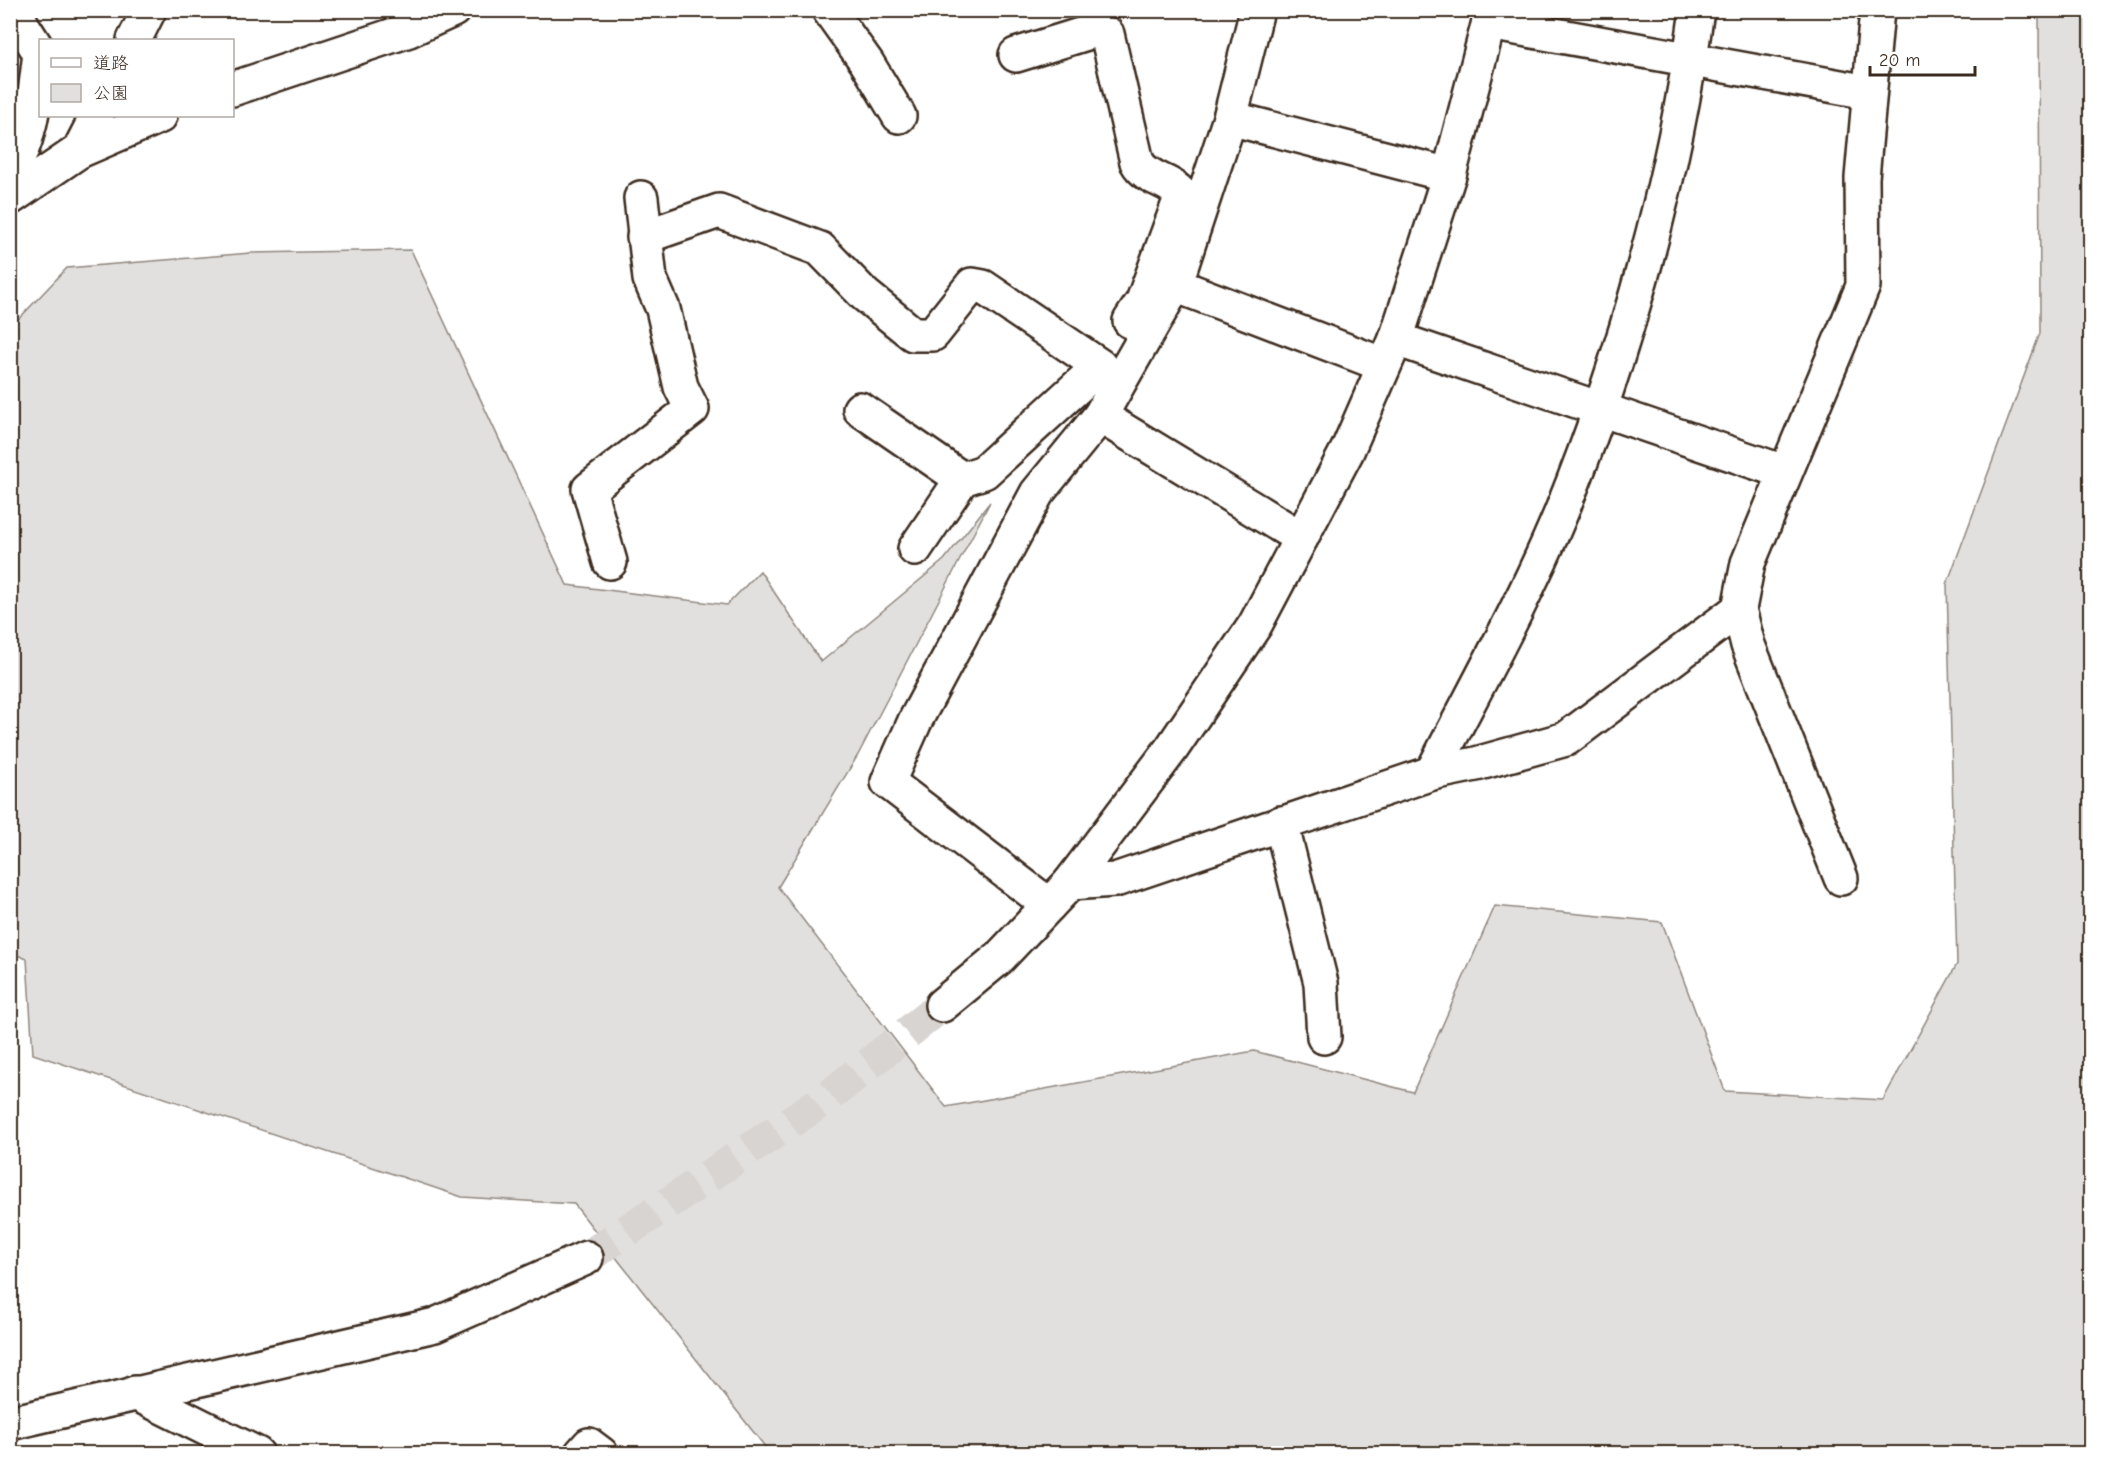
<svg xmlns="http://www.w3.org/2000/svg" width="2101" height="1464" font-family="'Comic Neue','Klee One',sans-serif">
	<rect width="100%" height="100%" fill="#fff"/>
	<filter id="ink" filterUnits="userSpaceOnUse"><feTurbulence type="fractalNoise" baseFrequency=".0167" numOctaves="2"/><feDisplacementMap in="SourceGraphic" scale="12" xChannelSelector="R" yChannelSelector="G"/><feConvolveMatrix kernelMatrix="1 2 1 2 8 2 1 2 1" color-interpolation-filters="sRGB"/></filter>
	<g filter="url(#ink)">
		<polygon fill="#e2e0de" stroke="#8e857e" stroke-width="1.5" points="2039,11 2090,11 2090,1453 770,1453 574,1204 462,1197 33,1054 27,959 10,952 11,327 67,268 251,253 411,250 567,585 727,605 760,571 821,662 944,560 990,502 858,755 778,887 946,1107 1254,1051 1413,1092 1495,906 1662,922 1725,1091 1883,1100 1957,964 1947,584 2040,333"/>
		<g fill="none" stroke-linecap="round" stroke-linejoin="round">
			<polyline stroke="#d8d4d2" stroke-width="33" stroke-dasharray="33 16" stroke-linecap="butt" points="586,1258 828,1097 942,1005"/>
			<defs>
				<g id="minor">
					<polyline points="829,10 867,63 899,116"/>
					<polyline points="1489,23 1868,92"/>
					<polyline points="134,40 149,10"/>
					<path d="M 1016,55 L 1093,31 L 1107,34 L 1137,162 C 1147,180 1169,179 1182,195 L 1143,301 L 1130,321"/>
					<polyline points="232,89 409,30 453,10"/>
					<polyline points="1230,118 1449,175"/>
					<polyline points="79,151 160,116"/>
					<path d="M 10,173 C 32,140 35,92 40,53 L 21,23 L 18,10"/>
					<polyline points="10,198 79,151 97,116"/>
					<polyline points="644,237 719,211 820,249 865,295 913,334 933,334 972,285 983,287 1100,366 984,472 962,479 915,549"/>
					<polyline points="1175,285 1384,365"/>
					<polyline points="1396,339 1784,472"/>
					<polyline points="860,409 962,479"/>
					<polyline points="1100,416 1301,538"/>
					<polyline points="610,562 589,489 692,409 681,387 663,309 650,279 641,198"/>
					<polyline points="1739,609 1748,645 1841,878"/>
					<path d="M 1432,773 C 1476,687 1524,602 1561,513 C 1624,358 1675,176 1697,10"/>
					<polyline points="1281,823 1321,983 1324,1037"/>
					<polyline points="1070,883 1115,880 1432,773 1476,764 1566,739 1739,609 1748,563 1863,286 1862,178 1877,10"/>
					<polyline points="1049,905 888,782 915,721 1037,493 1100,416 1175,285 1230,118 1257,10"/>
					<polyline points="942,1005 999,958 1070,883 1172,748 1255,625 1347,451 1396,339 1449,175 1492,10"/>
					<polyline points="135,1393 257,1454"/>
					<polyline points="10,1423 435,1325 586,1258"/>
					<polyline points="581,1454 589,1445 601,1454"/>
				</g>
			</defs>
			<use href="#minor" stroke="#3b2a1e" stroke-width="38"/>
			<use href="#minor" stroke="#fff" stroke-width="33"/>
		</g>
	</g>
	<rect width="2101" height="1464" fill="none" stroke="#fff" stroke-width="36"/>
	<rect x="18" y="18" width="2065" height="1428" fill="none" stroke="#3b2a1e" stroke-width="2" filter="url(#ink)"/>
	<rect x="39" y="39" width="195" height="78" fill="#ffffff" stroke="#b1aaa5" stroke-width="1.5"/>
	<rect x="51" y="58" width="30" height="9" fill="#ffffff" stroke="#b1aaa5" stroke-width="1.5"/>
	<text x="93" y="69" font-size="18" fill="#3b2a1e">道路</text>
	<rect x="51" y="84" width="30" height="18" fill="#e2e0de" stroke="#b1aaa5" stroke-width="1.5"/>
	<text x="93" y="99" font-size="18" fill="#3b2a1e">公園</text>
	<path d="M1870 66v9h105v-9" fill="none" stroke="#3b2a1e" stroke-width="3"/>
	<text x="1879" y="66" font-size="18" fill="#3b2a1e" stroke="#ffffff" stroke-width="4.5" paint-order="stroke">20 m</text>
</svg>
